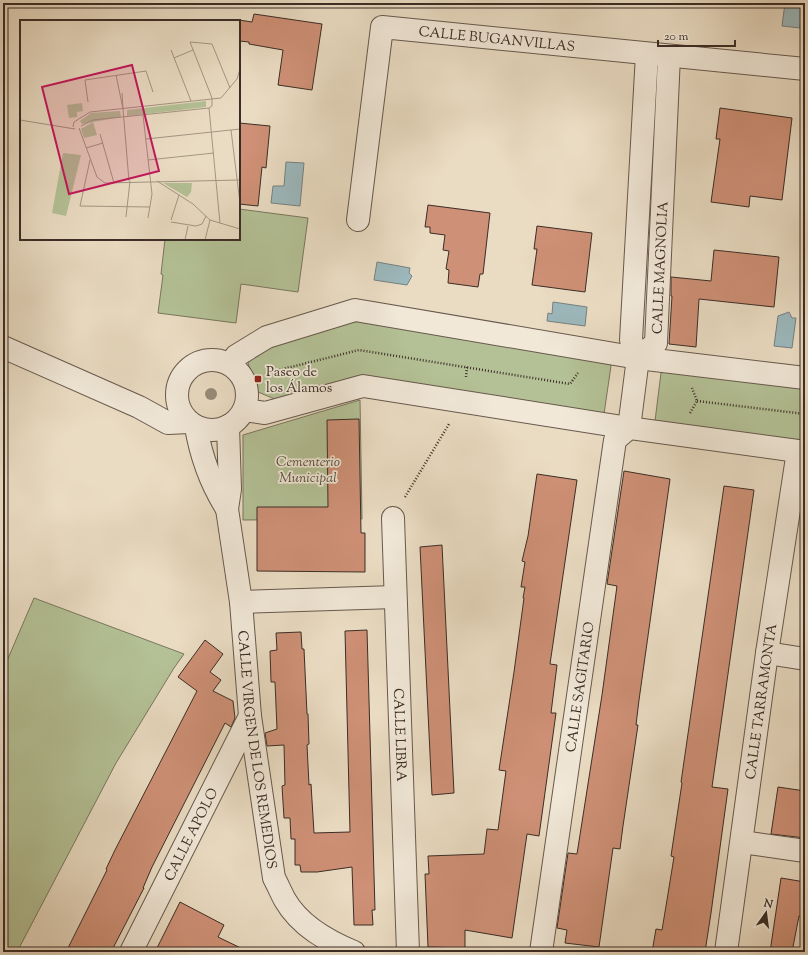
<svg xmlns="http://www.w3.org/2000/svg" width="808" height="955" font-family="'Sorts Mill Goudy',serif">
	<rect width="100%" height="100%" fill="#eadcc3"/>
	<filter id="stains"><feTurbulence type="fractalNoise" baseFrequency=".005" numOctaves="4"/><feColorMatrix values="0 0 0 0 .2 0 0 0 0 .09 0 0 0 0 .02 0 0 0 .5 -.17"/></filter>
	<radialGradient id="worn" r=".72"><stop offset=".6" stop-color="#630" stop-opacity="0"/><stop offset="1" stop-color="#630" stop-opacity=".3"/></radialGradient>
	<g fill="#b4c196" stroke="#78775e">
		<polygon points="239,209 308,218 298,292 241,284 236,323 158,313 163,275 161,274 165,239 239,239"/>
		<polygon points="358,320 605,360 611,366 604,414 360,379 277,400 258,392 248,363 267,345"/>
		<polygon points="667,369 805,386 805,444 655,421 661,373"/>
		<polygon points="360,400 362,519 243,520 243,435"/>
		<polygon points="34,598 184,654 174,668 116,763 17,952 3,952 3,670"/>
	</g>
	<g fill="#9cb9be" stroke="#758181">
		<polygon points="785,3 802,3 800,28 782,26"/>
		<polygon points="286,162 304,163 300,206 271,203 273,186 284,186"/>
		<polygon points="377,262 410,268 409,273 412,276 407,285 374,280"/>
		<polygon points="553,302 587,307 585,326 547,321 548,313 552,314"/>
		<polygon points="789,312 792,318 796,318 792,348 774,346 778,316"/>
	</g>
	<g fill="#ce9076" stroke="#3b2d26">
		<polygon points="254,14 322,24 312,90 278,85 283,50 249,44 249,42 239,41 239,20 252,22"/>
		<polygon points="720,108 792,118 782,200 750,196 749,207 711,202 720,139 716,139"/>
		<polygon points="239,123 270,126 266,168 262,167 258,206 239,204"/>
		<polygon points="428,205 490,213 483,274 480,274 478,287 448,283 449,270 446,269 449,251 443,250 445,235 430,233 430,227 425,227"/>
		<polygon points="537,226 592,233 585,292 532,285 537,249 534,249"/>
		<polygon points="714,250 779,257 774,307 699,299 696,347 669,344 672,296 671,296 671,277 711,281"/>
		<polygon points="359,419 361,533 365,533 365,572 257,571 257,507 328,507 327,420"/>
		<polygon points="624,471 670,479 639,700 636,725 638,725 623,826 620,849 613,848 599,947 565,943 567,930 557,928 568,853 577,854 602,695 617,586 607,584"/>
		<polygon points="537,474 577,480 550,664 557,665 551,713 556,713 539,836 527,834 512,938 465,930 465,948 428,947 425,874 429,874 428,856 484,854 487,829 498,830 506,771 499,770 514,672 524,598 523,598 525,587 521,587 525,562 522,561 528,536"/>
		<polygon points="724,486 754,490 712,787 728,789 711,913 705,952 652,952 656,929 662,930 666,906 674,857 671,856 682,783 681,782"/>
		<polygon points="442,545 454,793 432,795 420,547"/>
		<polygon points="367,630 375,910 372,910 373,925 354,925 352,867 317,872 301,872 300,865 295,865 295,839 291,839 290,818 284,818 282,786 285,785 284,745 267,746 265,733 277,729 275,682 271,682 270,651 277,650 276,633 301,632 302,649 304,649 307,714 308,714 309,744 307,745 309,785 311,784 314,833 350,832 345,631"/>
		<polygon points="205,640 223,654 210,672 221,680 213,691 233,701 235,718 231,727 225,723 152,867 143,888 144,888 111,952 66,952 107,870 106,869 115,850 197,691 178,677"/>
		<polygon points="778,787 805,791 805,838 771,834"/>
		<polygon points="781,878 805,882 805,917 799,916 792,952 770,952"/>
		<polygon points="180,902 224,925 218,937 249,952 155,952"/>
	</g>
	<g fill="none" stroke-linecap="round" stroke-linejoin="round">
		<defs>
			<g id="minor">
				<path id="s1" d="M 358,220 L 382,27 L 805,69"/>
				<path id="s2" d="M 638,358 L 656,343 L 669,56"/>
				<path id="s3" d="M 393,518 L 408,952"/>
				<polyline points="241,602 395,597"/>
				<polyline points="767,653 805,659"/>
				<polyline points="742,842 805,851"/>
				<path id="s4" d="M 131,952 L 250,716"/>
				<path id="s5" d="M 541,952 L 615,440 L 629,428 L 638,358 L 631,340 L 647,54"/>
				<path id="s6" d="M 726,952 L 767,653 L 798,451"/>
			</g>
			<g id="tertiary">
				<polyline points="3,347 139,407 168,423 189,422"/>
				<circle cx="212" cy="395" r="35"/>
				<polyline points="230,364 236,356 267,337 355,310 638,358 805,378"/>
				<polyline points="244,410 265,413 363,386 629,428 805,452"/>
				<path id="s7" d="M 228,426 L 230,489 L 227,509 L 241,602 L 250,716 L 274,878 C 278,885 281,893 285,900 C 300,926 327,941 354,952"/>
				<path d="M 196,427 C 201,456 211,484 227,509"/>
			</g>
		</defs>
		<use href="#minor" stroke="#67594d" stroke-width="24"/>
		<use href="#tertiary" stroke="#67594d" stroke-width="24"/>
		<g stroke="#3b2d26" stroke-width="2.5" stroke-dasharray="1 2" stroke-linecap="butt">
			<polyline points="279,370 359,350 570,384 578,373"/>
			<polyline points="466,377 467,367"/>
			<polyline points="697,401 805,414"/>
			<polyline points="690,413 697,401 692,388"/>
			<polyline points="405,497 449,424"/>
		</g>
		<use href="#minor" stroke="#f1e8d8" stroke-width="22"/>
		<use href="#tertiary" stroke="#f1e8d8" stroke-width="22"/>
	</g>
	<circle fill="#978c79" cx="211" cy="394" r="6"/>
	<rect fill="#8f2418" stroke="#f1e8d8" stroke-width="1.5" x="254" y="375" width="8" height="8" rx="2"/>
	<g text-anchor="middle" stroke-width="3.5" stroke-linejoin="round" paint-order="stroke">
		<g font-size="14" fill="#3b2d26" stroke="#f1e8d8">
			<text dy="5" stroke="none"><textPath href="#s1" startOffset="310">CALLE BUGANVILLAS</textPath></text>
			<text dy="5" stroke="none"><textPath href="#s2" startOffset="99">CALLE MAGNOLIA</textPath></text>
			<text dy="5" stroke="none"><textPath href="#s5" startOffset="268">CALLE SAGITARIO</textPath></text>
			<text dy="5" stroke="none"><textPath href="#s6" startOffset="253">CALLE TARRAMONTA</textPath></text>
			<text dy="5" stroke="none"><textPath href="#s3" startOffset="217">CALLE LIBRA</textPath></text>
			<text dy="5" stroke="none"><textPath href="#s7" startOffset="326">CALLE VIRGEN DE LOS REMEDIOS</textPath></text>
			<text dy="5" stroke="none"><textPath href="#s4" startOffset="132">CALLE APOLO</textPath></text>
		</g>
		<g font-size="14" fill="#3b2d26" stroke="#f1e8d8" text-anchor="start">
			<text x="266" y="376">Paseo de<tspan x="266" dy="16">los Álamos</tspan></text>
		</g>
		<g font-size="14" font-style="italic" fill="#534b3c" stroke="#f1e8d8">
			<text x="308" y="466">Cementerio<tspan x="308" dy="16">Municipal</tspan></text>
		</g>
	</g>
	<g transform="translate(20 20)">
		<rect width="220" height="220" fill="#eadcc3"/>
		<path d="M 186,81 L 186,87 L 107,96 L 107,90 ZM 62,83 L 63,91 L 57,92 L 57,97 L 49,98 L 47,85 ZM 100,91 L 101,97 L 62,104 L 60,101 L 71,93 ZM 73,102 L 77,115 L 64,118 L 61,109 ZM 43,133 L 61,135 L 46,196 L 32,193 ZM 143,163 L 172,163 L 171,172 L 167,177 Z" fill="#b4c196"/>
		<path fill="none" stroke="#a49684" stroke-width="1" d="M 151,30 L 171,81M 154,38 L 173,30M 96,55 L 103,89 L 109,161M 102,73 L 103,89M 68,82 L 65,60 L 126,51 L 133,72M 189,88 L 192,86 L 192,78 L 170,22 L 192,24 L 210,68M 189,88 L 200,203M 123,95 L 132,174 L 128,198M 0,100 L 55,109M 61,106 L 73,100 L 189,88M 53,107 L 54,102 L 70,92 L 201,78 L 217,59 L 220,49M 59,108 L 77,157 L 85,163 L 220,160M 211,110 L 220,183M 80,114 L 94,163M 126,119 L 220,109M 66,128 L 83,123M 70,140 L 60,186 L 130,187M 128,140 L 194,133M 137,161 L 173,184 L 190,200 L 220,209M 106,197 L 110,161M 151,200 L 159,175M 151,202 L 176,206 L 182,204 L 186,196M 165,220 L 168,206M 185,220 L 190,200"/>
		<path fill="#c2185b" fill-opacity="0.15" stroke="#c2185b" stroke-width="2" d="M 112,45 L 139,151 L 49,174 L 22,67 Z"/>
		<rect width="220" height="220" fill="none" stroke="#3b2d26" stroke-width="2"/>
	</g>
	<rect width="808" height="955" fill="none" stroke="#eadcc3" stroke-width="16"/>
	<rect x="4" y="4" width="800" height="947" fill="none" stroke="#3b2d26" stroke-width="2"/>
	<rect x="8" y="8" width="792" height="939" fill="none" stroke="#3b2d26"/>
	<g transform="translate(766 913) rotate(14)" stroke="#f1e8d8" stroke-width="3" paint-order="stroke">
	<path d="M0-3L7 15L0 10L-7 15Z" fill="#3b2d26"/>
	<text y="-6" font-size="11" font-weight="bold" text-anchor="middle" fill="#3b2d26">N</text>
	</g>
	<path d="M658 40v6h77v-6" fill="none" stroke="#3b2d26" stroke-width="2"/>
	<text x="664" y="40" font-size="12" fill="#3b2d26" stroke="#f1e8d8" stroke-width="3" paint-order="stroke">20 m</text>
	<rect width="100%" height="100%" filter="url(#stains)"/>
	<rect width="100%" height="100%" fill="url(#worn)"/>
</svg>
